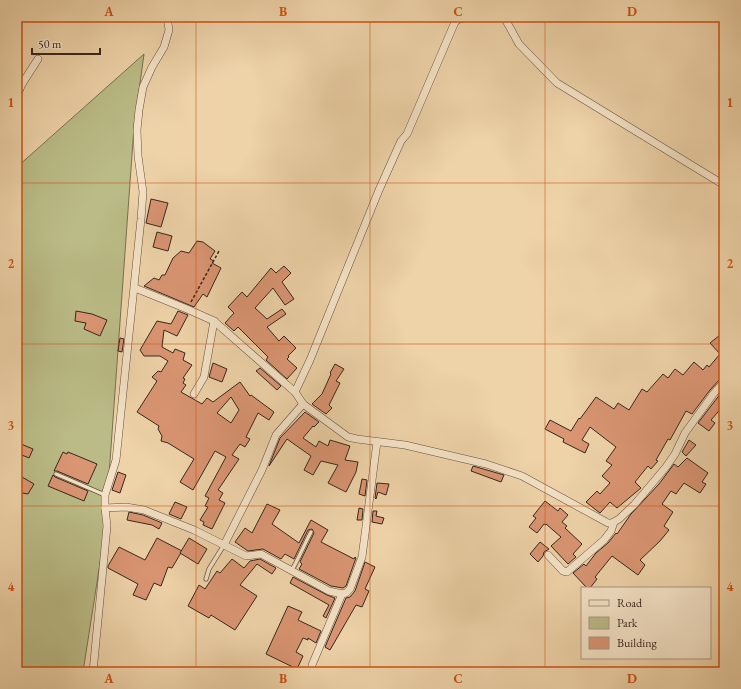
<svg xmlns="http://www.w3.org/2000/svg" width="741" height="689" font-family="'EB Garamond',serif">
	<rect width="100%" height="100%" fill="#eed2a8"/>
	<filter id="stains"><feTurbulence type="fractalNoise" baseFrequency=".005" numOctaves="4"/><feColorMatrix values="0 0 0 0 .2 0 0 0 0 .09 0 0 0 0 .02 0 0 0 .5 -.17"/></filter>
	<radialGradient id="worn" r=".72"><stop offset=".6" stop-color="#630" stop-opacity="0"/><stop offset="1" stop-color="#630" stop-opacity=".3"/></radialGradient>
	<polygon fill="#babb86" stroke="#787052" points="144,54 134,127 105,531 83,672 17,672 17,167"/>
	<g fill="#da9572" stroke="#37261d" fill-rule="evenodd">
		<polygon points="151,199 168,203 161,227 146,223"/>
		<polygon points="157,232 172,236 168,251 153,247"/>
		<polygon points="197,241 203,242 215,251 210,259 214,261 212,263 221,268 207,297 203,294 194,307 144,286 154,278 159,280 162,275 165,275 173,258 181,251 189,253"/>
		<polygon points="284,266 291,273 282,282 294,299 285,305 273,288 255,308 267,319 282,309 286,314 267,327 279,341 284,336 296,348 288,356 289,357 287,359 297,368 287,379 266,360 268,357 238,327 234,331 225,323 234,313 228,307 242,292 247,297 271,268 276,273"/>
		<polygon points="76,311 92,314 107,320 100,336 84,329 86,323 75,321"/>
		<path d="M 178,311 L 188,315 L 177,336 L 164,330 L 162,347 L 173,353 L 175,349 L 185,353 L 183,360 L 192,365 L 183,378 L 185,379 L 183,383 L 186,385 L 181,392 L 202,404 L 207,398 L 213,402 L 240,382 L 250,396 L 251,395 L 274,412 L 269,420 L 258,413 L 246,437 L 250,439 L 245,447 L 240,444 L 232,455 L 239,459 L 218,490 L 223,493 L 219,500 L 225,503 L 212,529 L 203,525 L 204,522 L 200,520 L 208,507 L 205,506 L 209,498 L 205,496 L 226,457 L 215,451 L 193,490 L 180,482 L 194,459 L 168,443 L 161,441 L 162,436 L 158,429 L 159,426 L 137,412 L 157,381 L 152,377 L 158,371 L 161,372 L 168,361 L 160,356 L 144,356 L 140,350 L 157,321 L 171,324 ZM 231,397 L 239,410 L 231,423 L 217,413 Z"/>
		<polygon points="720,335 724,339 724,377 720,379 710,390 692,414 686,411 670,440 668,439 656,460 658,461 651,469 648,466 635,482 641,488 617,508 610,502 600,513 596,510 586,502 597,491 600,494 610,483 602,476 612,465 606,461 616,447 590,427 582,440 589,444 585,453 563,442 564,439 545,429 550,420 571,431 579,418 580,419 596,397 614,409 618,403 629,410 642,389 647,392 663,374 668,378 675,369 683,375 694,362 703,370 707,365 709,367 720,354 710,343"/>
		<polygon points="120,338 124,339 122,352 118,351"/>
		<polygon points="213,363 227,369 222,382 209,377"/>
		<polygon points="335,364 344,369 336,381 340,383 329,405 332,408 326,414 312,404 322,394 331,374 330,373"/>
		<polygon points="260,368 281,386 277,390 256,371"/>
		<polygon points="724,389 724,405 711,420 715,423 709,431 698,423"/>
		<polygon points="305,412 319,422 314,427 313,426 303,438 316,447 319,441 328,446 330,440 350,446 345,460 358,462 356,472 346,492 328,483 338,465 321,461 313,475 304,470 311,456 287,439 269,466 280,438"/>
		<polygon points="689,440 696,445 686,456 682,452"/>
		<polygon points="21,444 33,449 29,458 17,453"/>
		<polygon points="63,452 67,454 68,452 97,464 88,484 57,471 54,471"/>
		<polygon points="687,458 708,473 702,482 706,484 700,493 684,483 676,494 671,491 662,504 673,512 664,526 669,530 660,541 640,560 645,565 638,575 612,556 595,577 597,579 590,588 587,588 573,573 584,564 586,566 596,553 608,543 616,533 617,534 631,514 659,484 674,464 678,467"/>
		<polygon points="473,466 504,475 501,482 471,471"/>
		<polygon points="118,472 126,475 120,493 112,490"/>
		<polygon points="53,475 55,477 88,491 84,501 48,486"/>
		<polygon points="22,477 34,484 28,494 17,492 17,485"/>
		<polygon points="362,479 367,480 365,496 359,494"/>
		<polygon points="377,483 389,484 386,495 378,492 376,499 375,498"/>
		<polygon points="545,501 558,511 560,508 568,515 562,522 567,526 565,528 582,544 573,554 576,557 568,564 551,546 561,537 546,524 546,525 544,524 537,533 529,527 536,518 533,516"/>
		<polygon points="175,502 187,507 181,519 169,514"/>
		<polygon points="267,504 280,510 272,524 299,543 311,520 328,530 321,542 354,559 355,557 356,558 346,586 343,588 331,586 299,569 302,564 300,562 314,533 312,529 308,530 294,559 285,554 281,559 263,549 248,551 235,542 245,528 252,533"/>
		<polygon points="359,508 363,509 362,520 357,520"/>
		<polygon points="373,511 377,511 376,516 384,518 382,524 372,522"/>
		<polygon points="129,512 143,515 162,523 159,529 152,525 127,520"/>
		<polygon points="157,538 182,551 172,568 168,567 161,586 154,583 146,600 133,595 138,584 108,568 108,566 119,547 145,560"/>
		<polygon points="189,538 207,549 198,564 180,553"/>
		<polygon points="540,542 549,549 544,552 543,556 538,562 530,554"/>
		<polygon points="232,559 244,568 250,561 260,559 276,568 272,574 257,564 240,585 257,596 235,630 211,615 209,618 188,606 199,585 205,589 217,571 220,573"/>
		<polygon points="365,562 375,567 365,589 369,591 362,607 356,605 330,650 325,647 346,598 350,597 355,591"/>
		<polygon points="293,577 327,595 335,598 326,618 323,616 329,605 290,583"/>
		<polygon points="288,606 302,612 298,620 321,631 316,643 308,638 308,640 303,638 296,652 303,656 297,669 266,654"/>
	</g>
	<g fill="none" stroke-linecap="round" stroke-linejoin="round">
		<defs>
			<g id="service">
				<polyline points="56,474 105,495"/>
				<path d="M 292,570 C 299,558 304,545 311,532"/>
				<polyline points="206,579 209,569 224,545"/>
			</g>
			<g id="minor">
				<polyline points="504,17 519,44 557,83 724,185"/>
				<polyline points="17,19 19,17"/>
				<polyline points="17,82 22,84 17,96"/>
				<polyline points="22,84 38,59"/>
				<polyline points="135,288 187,309 214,321 295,392 303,404 348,437 357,439 405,445 486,464 522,476 608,523 612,523 619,519 634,505 666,467 675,454 685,433 714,393 724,382"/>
				<polyline points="295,392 310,360 379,190 401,141 407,134 455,22 459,19 467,17"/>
				<polyline points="194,394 204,377 214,321"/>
				<polyline points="105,508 126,507 144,510 194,530 224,545 262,470 276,435 303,404"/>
				<polyline points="224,545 246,556 261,554 329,591 342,594 346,593 350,589 362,557 377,442"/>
				<polyline points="548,555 563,571 567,572 604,540 611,531 614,522"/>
				<polyline points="312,665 342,594"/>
				<polyline points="93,672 107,526 105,508 105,495 116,460 141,219 143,192 138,156 137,130 139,110 143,87 152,67 164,47 169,30 167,17"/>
			</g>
		</defs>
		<use href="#service" stroke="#655140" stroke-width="5"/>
		<use href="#minor" stroke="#655140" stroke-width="8"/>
		<polyline stroke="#37261d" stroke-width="1.5" stroke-dasharray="3 2" stroke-linecap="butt" points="191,302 219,251"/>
		<use href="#service" stroke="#f4e2c6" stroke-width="3.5"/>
		<use href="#minor" stroke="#f4e2c6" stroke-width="7"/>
	</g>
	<path fill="none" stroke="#cd510f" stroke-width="1" stroke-opacity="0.55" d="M 196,17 L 196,672M 370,17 L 370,672M 545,17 L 545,672M 17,183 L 724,183M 17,344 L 724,344M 17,506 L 724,506"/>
	<rect width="741" height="689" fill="none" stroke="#eed2a8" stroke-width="44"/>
	<rect x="581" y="587" width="130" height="72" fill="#f4e2c6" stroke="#a89782"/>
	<rect x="589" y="600" width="20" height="6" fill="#f4e2c6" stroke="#a89782"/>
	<text x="617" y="607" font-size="12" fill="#37261d">Road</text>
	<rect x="589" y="617" width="20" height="12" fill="#babb86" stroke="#a89782"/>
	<text x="617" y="627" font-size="12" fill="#37261d">Park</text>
	<rect x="589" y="637" width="20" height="12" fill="#da9572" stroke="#a89782"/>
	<text x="617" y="647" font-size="12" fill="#37261d">Building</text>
	<path d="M32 48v6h68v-6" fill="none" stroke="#37261d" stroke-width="2"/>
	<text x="38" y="48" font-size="12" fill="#37261d" stroke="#f4e2c6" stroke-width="3" paint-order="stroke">50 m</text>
	<rect x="22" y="22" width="697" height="645" fill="none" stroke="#cd510f" stroke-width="1.5"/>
	<g font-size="13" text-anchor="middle" font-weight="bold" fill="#cd510f">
		<text x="109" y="16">A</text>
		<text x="283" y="16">B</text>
		<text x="458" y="16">C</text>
		<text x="632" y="16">D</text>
		<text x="11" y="107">1</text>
		<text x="730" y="107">1</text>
		<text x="11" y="268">2</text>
		<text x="730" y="268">2</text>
		<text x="11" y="430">3</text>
		<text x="730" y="430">3</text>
		<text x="11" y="591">4</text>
		<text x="730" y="591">4</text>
		<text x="109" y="683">A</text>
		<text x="283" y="683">B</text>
		<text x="458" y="683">C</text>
		<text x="632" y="683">D</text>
	</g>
	<rect width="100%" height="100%" filter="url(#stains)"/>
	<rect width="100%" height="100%" fill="url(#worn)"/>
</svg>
